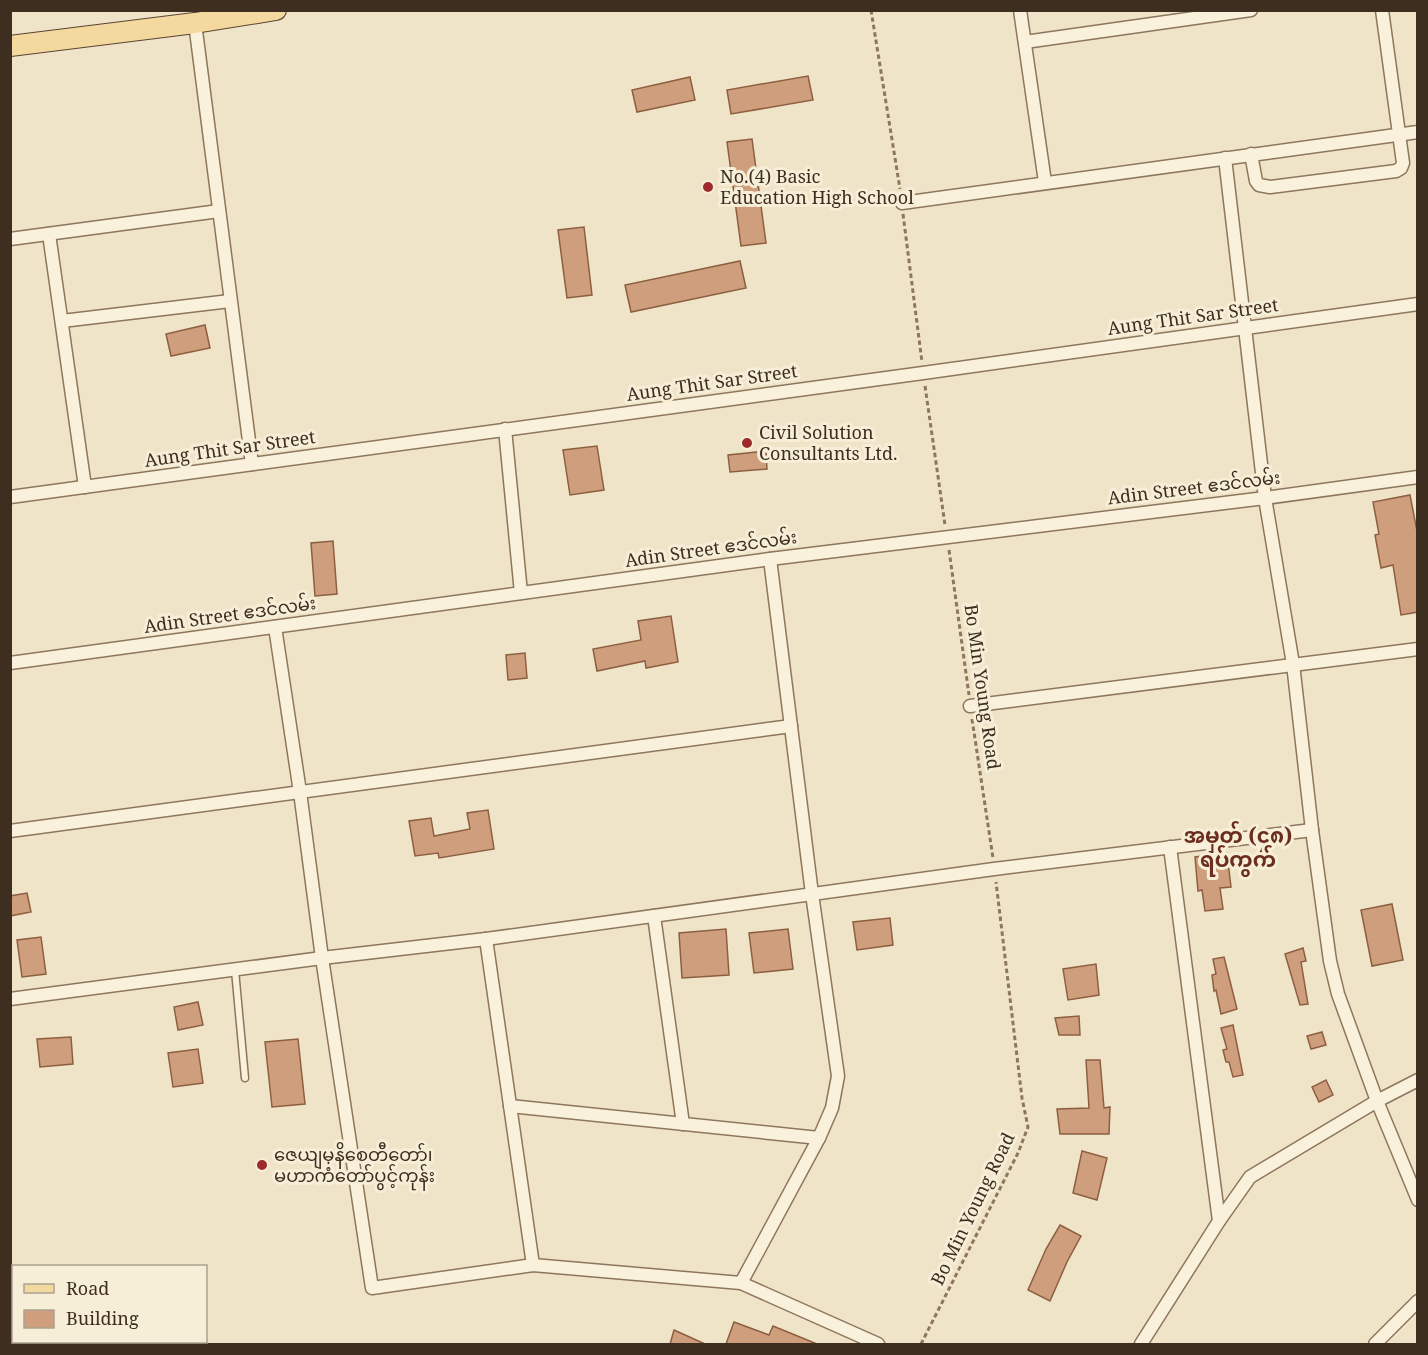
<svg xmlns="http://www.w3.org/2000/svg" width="1428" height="1355" font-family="'Noto Serif','Noto Sans Myanmar',serif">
	<rect width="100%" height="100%" fill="#f0e4c8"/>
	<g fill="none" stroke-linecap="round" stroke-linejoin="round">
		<g stroke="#a9c4bc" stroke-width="27">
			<polyline points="10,1302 14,1304"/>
			<polyline points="65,1342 69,1344"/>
		</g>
	</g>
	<g fill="#cf9f7d" stroke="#8d5f41" stroke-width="1.5">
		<polygon points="808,76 813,100 731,114 727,90"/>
		<polygon points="690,77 695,100 637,112 632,90"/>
		<polygon points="752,139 766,243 741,246 727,142"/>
		<polygon points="584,227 592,295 567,298 558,230"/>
		<polygon points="740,261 746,288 631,312 625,285"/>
		<polygon points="205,325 210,348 171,356 166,334"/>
		<polygon points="597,446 604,490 570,495 563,450"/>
		<polygon points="766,451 767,469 730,472 728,455"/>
		<polygon points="1410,495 1418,536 1418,612 1401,615 1393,565 1381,568 1375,535 1379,534 1373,502"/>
		<polygon points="333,541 337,594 315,596 311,543"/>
		<polygon points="671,616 678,662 646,668 645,661 597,671 593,649 641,640 638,621"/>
		<polygon points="525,653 527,678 508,680 506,655"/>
		<polygon points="488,810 494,849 439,858 438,853 415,856 409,821 431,818 434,836 470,829 467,813"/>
		<polygon points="1227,853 1231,887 1220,888 1223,909 1205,911 1202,890 1198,891 1195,857"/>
		<polygon points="27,893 31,912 10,916 10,896"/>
		<polygon points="1392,904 1403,960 1372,966 1361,910"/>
		<polygon points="890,918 893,945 857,950 853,922"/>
		<polygon points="726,929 729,975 682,978 679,933"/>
		<polygon points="788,929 793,969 754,973 749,933"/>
		<polygon points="41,937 46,974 22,977 17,940"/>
		<polygon points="1303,948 1306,961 1301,962 1308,1004 1300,1005 1285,954"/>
		<polygon points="1224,957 1237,1009 1221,1014 1216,990 1214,991 1212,975 1216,974 1213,959"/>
		<polygon points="1096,964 1099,995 1068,1000 1063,969"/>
		<polygon points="198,1002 203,1025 178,1030 174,1007"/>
		<polygon points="1079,1016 1080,1035 1059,1035 1055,1018"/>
		<polygon points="1233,1025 1243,1075 1233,1077 1229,1062 1226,1062 1223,1050 1227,1049 1221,1028"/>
		<polygon points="1322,1032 1326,1045 1311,1049 1307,1036"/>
		<polygon points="71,1037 73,1064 40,1067 37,1039"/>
		<polygon points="298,1039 305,1104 272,1107 265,1042"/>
		<polygon points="198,1049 203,1083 173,1087 168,1053"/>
		<polygon points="1086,1060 1100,1060 1104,1108 1110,1107 1109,1134 1060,1134 1057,1109 1089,1108"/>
		<polygon points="1326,1080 1333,1095 1319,1102 1312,1087"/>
		<polygon points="1082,1151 1107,1158 1097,1200 1073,1193"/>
		<polygon points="1060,1225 1081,1236 1067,1262 1050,1301 1028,1290 1046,1249"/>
		<polygon points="734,1322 769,1335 773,1326 817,1344 726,1344"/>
		<polygon points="674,1330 705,1344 670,1344"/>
	</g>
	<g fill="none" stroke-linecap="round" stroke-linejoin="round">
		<defs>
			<polyline id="service" points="235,970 245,1078"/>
			<g id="minor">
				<polyline points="1020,10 1045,182"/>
				<polyline points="195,23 252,464"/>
				<polyline points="1025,42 1251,10"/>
				<polyline points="1251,154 1256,181 1259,185 1270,187 1396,171 1401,168 1403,163 1382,10"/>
				<polyline points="1225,158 1265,498 1293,664 1312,830 1330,961 1338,994 1377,1101 1418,1200"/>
				<polyline points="902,203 1418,132"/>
				<polyline points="49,234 85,487"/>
				<polyline points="10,239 219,211"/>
				<polyline points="62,321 230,301"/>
				<polyline points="505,429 521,593"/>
				<polyline points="10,497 923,373 1418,304"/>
				<polyline points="275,627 300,792 322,958 372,1288 533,1265 741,1283 878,1344"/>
				<polyline points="10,663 770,559 1265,498 1418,477"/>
				<polyline points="970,706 1418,649"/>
				<polyline points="10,831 791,726"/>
				<polyline points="1170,847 1219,1221"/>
				<polyline points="654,916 683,1124"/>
				<polyline points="486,939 533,1265"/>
				<polyline points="10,999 322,958 486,939 994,869 1312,830"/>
				<polyline points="510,1106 819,1138"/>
				<polyline points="741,1283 819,1138 832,1108 838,1076 812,894 770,559"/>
				<polyline points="1141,1344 1219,1221 1250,1177 1377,1101 1418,1080"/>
				<polyline points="1375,1344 1418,1301"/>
			</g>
			<polyline id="primary" points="10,46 195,23 276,10"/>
		</defs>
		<use href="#service" stroke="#8d765c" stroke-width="9"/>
		<use href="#minor" stroke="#8d765c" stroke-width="15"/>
		<use href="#primary" stroke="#5b4430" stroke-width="22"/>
		<g stroke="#8d765c" stroke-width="3" stroke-dasharray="4.5 3" stroke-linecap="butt">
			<polyline points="871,10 900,189"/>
			<polyline points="903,214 922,362"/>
			<polyline points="925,386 945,525"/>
			<polyline points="949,550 969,695"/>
			<polyline points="972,719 993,858"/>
			<polyline points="921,1344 1018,1153 1028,1127 1022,1098 996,882"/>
		</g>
		<use href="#service" stroke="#faf1dc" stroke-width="6"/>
		<use href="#minor" stroke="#faf1dc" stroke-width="12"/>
		<use href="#primary" stroke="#f3d9a0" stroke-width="20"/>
	</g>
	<g fill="#9e2a2b" stroke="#f7eed8" stroke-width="2">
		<circle cx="708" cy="187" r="6"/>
		<circle cx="747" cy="443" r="6"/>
		<circle cx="262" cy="1165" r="6"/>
	</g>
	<g text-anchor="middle" stroke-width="6" stroke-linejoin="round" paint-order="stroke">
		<g font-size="18" fill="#3d2e20" stroke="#f7eed8" text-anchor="start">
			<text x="720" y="183">No.(4) Basic<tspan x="720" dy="21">Education High School</tspan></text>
			<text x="759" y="439">Civil Solution<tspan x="759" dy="21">Consultants Ltd.</tspan></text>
			<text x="274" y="1161">ဇေယျမုနိစေတီတော်၊<tspan x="274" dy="21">မဟာကံတော်ပွင့်ကုန်း</tspan></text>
		</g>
		<g font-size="18" fill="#3d2e20" stroke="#f7eed8">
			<text transform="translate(1193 317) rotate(-8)" y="6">Aung Thit Sar Street</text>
			<text transform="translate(712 383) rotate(-8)" y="6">Aung Thit Sar Street</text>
			<text transform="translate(230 449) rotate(-8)" y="6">Aung Thit Sar Street</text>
			<text transform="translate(1194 488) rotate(-7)" y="6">Adin Street ဧဒင်လမ်း</text>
			<text transform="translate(711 549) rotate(-8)" y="6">Adin Street ဧဒင်လမ်း</text>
			<text transform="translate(230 615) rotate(-8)" y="6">Adin Street ဧဒင်လမ်း</text>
			<text transform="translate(982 687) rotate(82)" y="6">Bo Min Young Road</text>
			<text transform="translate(973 1209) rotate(-64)" y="6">Bo Min Young Road</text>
		</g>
		<g font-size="21" font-weight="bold" fill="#6b2e1e" stroke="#f7eed8">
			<text x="1238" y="843">အမှတ် (၄၈)<tspan x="1238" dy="24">ရပ်ကွက်</tspan></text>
		</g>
	</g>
	<rect width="1428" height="1355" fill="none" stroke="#3d2e20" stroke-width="24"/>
	<rect x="12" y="1265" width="195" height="78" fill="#f7eed8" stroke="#ada18e" stroke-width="1.5"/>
	<rect x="24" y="1284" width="30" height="9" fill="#f3d9a0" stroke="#ada18e" stroke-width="1.5"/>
	<text x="66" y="1295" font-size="18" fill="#3d2e20">Road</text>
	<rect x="24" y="1310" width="30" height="18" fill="#cf9f7d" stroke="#ada18e" stroke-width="1.5"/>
	<text x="66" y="1325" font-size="18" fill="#3d2e20">Building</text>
</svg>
